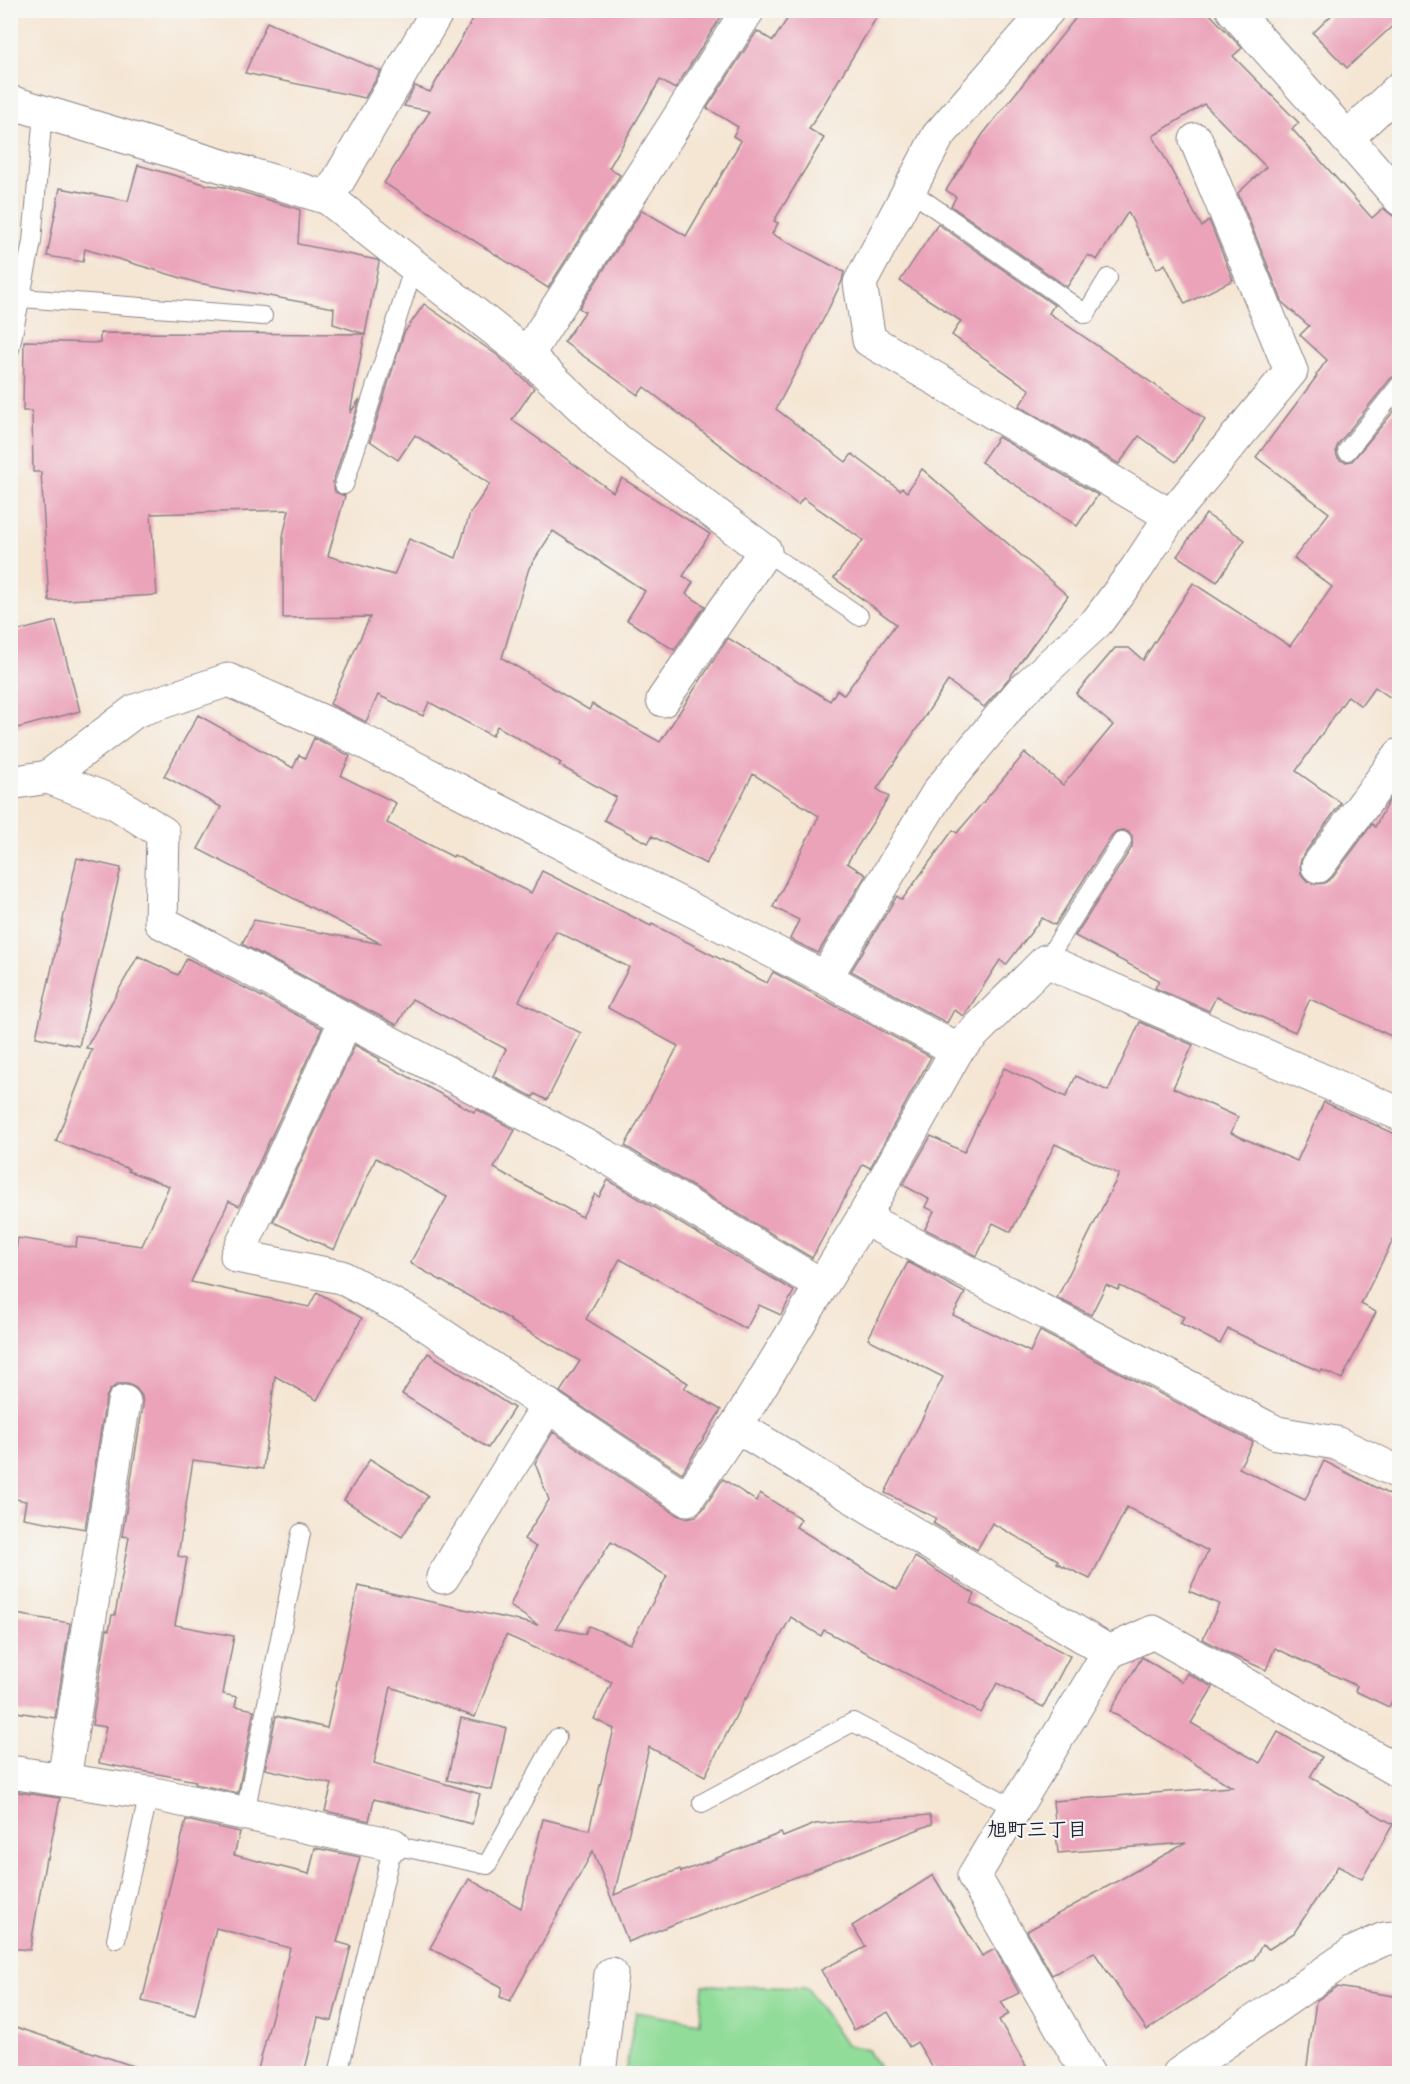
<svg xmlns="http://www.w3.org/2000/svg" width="1410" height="2084" font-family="'Gochi Hand','Klee One',sans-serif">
	<rect width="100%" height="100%" fill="#f6f6f2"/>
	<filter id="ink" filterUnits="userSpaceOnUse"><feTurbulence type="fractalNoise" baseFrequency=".0167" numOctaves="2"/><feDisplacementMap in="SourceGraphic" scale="12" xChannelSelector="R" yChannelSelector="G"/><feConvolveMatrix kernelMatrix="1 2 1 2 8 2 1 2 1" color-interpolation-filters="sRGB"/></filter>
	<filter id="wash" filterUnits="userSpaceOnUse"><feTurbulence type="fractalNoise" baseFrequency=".008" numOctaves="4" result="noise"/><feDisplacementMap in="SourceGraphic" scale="24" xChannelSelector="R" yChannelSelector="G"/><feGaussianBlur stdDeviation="1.35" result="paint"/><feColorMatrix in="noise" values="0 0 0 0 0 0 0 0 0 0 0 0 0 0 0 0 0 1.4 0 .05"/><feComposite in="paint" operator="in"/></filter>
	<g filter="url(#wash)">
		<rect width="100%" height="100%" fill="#f5e6d4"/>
		<polygon fill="#90dc98" stroke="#597f6a" stroke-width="1.5" points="703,1985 807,1988 846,2045 868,2050 882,2073 625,2073 636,2012 700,2023"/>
		<g id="blocks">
			<g fill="#eba3ba" fill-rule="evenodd">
				<polygon points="478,10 721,10 724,12 675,89 660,80 609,168 620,175 548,288 384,183 430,111 404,106 415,86 430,92"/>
				<polygon points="793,10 881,10 809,129 824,138 774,221 778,223 772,234 844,272 842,281 825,316 776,409 846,462 852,454 900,490 902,488 907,492 922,469 1068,596 1009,678 984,707 948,681 877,789 889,797 847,863 866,875 818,953 790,939 799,920 773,907 819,816 753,774 706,864 652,836 648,843 604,820 616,797 559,765 561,763 497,726 492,736 429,702 423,716 378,695 366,722 330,704 370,617 283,618 283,536 289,510 151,514 157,595 49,601 41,472 33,472 32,411 23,411 24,341 100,343 100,333 365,334 350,413 360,399 333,482 335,492 345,496 328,556 394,575 409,539 456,558 470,513 490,484 415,435 398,460 370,441 404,333 424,304 497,355 534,388 512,420 613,492 622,478 710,534 683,576 693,582 686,594 705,606 674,650 627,620 645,591 553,531 529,568 502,658 589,710 592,704 660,742 728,638 830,701 837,690 844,695 896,624 834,578 863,540 803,498 798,505 644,387 638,395 564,342 585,312 579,308 642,210 686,236 741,141 733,136 738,127 707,108 757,31 773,41"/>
				<polygon points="1082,10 1206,10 1242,48 1233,56 1299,123 1292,129 1372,218 1383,208 1393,216 1400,217 1400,374 1391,378 1338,444 1336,450 1337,456 1340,460 1346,462 1352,461 1400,404 1400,704 1375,687 1361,706 1348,696 1296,771 1341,803 1303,855 1300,863 1301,874 1307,881 1315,884 1325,883 1333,877 1372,824 1375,827 1387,804 1400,787 1400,1040 1310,999 1295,1032 1216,997 1209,1011 1155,988 1159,980 1075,936 1132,847 1132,836 1128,832 1123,830 1117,831 1112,835 1055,925 1042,918 1006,965 1000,960 964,1016 954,1010 947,1023 851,971 897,896 902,900 953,830 957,833 1025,753 1063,785 1113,725 1076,694 1115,648 1129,648 1143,660 1193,583 1290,646 1332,587 1294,558 1329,513 1256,457 1317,376 1316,375 1327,360 1300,335 1309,326 1283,303 1238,193 1266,167 1204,104 1153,136 1202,227 1209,220 1233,280 1185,304 1165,264 1157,269 1128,212 1097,260 1088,255 1067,287 951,206 956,197 946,190 983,134"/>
				<polygon points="1337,10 1400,10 1400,19 1347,68 1313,33"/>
				<polygon points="267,22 381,71 365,98 245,73"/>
				<polygon points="138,165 208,185 225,187 298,209 300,210 298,244 377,260 379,262 365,334 333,324 334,308 198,283 85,249 83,262 47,256 60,188 128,201"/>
				<polygon points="938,224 1054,305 1049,313 1205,419 1176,462 1139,436 1119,464 1019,406 1030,390 952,335 961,321 900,281"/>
				<polygon points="998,437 1098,495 1077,526 981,462"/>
				<polygon points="1206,514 1245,540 1217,582 1177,556"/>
				<polygon points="56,621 80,711 10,730 10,633"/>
				<polygon points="198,715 293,768 299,755 305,758 314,738 327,744 350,756 341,776 396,803 387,823 453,857 454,855 531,893 542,871 651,926 652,924 767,983 773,972 931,1057 870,1168 863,1164 812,1258 625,1146 678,1046 608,1008 629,967 556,931 519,1001 581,1033 547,1100 535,1094 533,1097 493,1076 506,1049 412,999 397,1025 242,944 254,920 382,944 198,849 221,807 164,776"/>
				<polygon points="77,858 121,868 79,1046 36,1037"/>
				<polygon points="138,956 178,975 187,958 322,1028 239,1206 229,1201 191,1282 309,1307 317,1292 362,1318 317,1400 275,1376 263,1469 193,1460 178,1556 187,1558 175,1625 234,1636 223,1694 237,1697 235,1706 254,1710 238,1793 195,1784 196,1781 99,1763 106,1727 92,1725 107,1629 109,1630 112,1615 115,1615 129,1537 122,1536 143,1405 142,1396 136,1388 128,1384 118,1384 110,1390 106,1398 85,1529 23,1518 26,1501 10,1498 10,1285 18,1238 76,1247 77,1237 142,1246 169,1186 128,1171 129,1169 56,1141 92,1049 86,1048"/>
				<polygon points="1140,1022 1193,1045 1173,1088 1238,1117 1231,1133 1297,1161 1324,1102 1400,1136 1400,1226 1361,1304 1376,1312 1342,1379 1322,1370 1321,1372 1228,1329 1220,1344 1180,1323 1184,1317 1120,1286 1118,1290 1106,1285 1091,1315 1057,1298 1119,1174 1055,1144 1011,1232 993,1223 977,1256 925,1229 934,1211 925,1207 929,1199 903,1185 931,1136 964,1152 1004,1068 1066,1097 1076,1076 1108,1091"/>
				<polygon points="355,1045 380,1059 379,1061 474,1112 476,1109 515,1130 494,1168 515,1180 582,1217 595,1194 599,1197 608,1180 794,1291 781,1315 759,1305 746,1329 620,1259 586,1319 688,1383 684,1388 721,1410 682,1473 560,1392 580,1361 510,1321 511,1320 410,1263 447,1197 376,1158 334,1250 273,1222"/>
				<polygon points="908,1262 965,1293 953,1315 1030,1352 1040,1331 1253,1442 1239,1468 1305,1500 1324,1461 1400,1500 1400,1684 1389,1707 1355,1691 1357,1686 1275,1648 1266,1670 1232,1655 1203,1639 1219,1604 1189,1591 1208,1551 1127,1507 1090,1579 1057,1563 1058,1560 992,1523 977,1550 933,1523 936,1518 885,1493 943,1377 868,1339"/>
				<polygon points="428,1353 514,1408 488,1448 402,1394"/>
				<path d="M 553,1432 L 677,1515 L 686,1518 L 696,1516 L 703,1509 L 723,1479 L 756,1501 L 760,1493 L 801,1519 L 796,1527 L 897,1590 L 915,1557 L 975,1594 L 970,1603 L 1070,1656 L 1043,1707 L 997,1683 L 981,1713 L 824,1630 L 821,1636 L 791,1617 L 746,1699 L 745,1698 L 705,1776 L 649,1747 L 614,1895 L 680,1869 L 681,1872 L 781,1833 L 783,1837 L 815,1824 L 930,1815 L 932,1824 L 628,1942 L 593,1851 L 510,2001 L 500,1997 L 502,1987 L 430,1948 L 469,1879 L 521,1908 L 543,1819 L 589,1830 L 614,1729 L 594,1719 L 612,1682 L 506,1635 L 475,1717 L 391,1687 L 374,1763 L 480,1794 L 472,1824 L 374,1799 L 369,1821 L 325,1811 L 332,1784 L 265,1769 L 276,1716 L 327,1728 L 358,1586 L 538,1625 L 510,1606 L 536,1547 L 524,1539 L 549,1500 L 535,1463 ZM 611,1542 L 667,1576 L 630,1644 L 589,1626 L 585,1634 L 556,1628 Z"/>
				<polygon points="370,1459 428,1496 402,1537 344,1500"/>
				<polygon points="10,1613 70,1623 55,1718 10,1711"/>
				<polygon points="1142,1657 1182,1682 1187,1673 1213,1687 1191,1723 1260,1763 1278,1732 1322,1757 1310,1777 1393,1824 1362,1879 1338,1866 1294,1933 1269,1949 1262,1945 1254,1959 1147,2030 1094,1952 1052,1975 1027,1931 1186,1843 1058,1853 1053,1801 1232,1787 1110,1711"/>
				<polygon points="461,1718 506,1728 492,1790 447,1780"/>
				<polygon points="10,1791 60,1798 48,1859 46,1858 30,1950 10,1948"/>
				<polygon points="186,1820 240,1832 234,1855 309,1874 315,1848 360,1857 337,1942 351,1946 332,2021 318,2018 304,2073 257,2073 290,1948 216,1928 195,2015 142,2001"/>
				<polygon points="933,1875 982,1956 995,1949 1019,1993 1001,2002 1009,2014 999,2020 1030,2073 936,2073 917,2042 909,2047 888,2012 854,2030 821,1970 866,1947 852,1926"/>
				<polygon points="1337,1987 1400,1997 1400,2073 1306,2073 1316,2001"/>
				<polygon points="10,2025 136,2067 134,2073 10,2073"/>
			</g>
		</g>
	</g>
	<g filter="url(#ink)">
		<use href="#blocks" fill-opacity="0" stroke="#8c8488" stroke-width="1.5"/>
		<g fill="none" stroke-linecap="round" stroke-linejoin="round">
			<defs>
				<g id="service">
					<polyline points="909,190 1086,314 1108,278"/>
					<polyline points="21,298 263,316"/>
					<polyline points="10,349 32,242 43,112"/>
					<polyline points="1347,451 1400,385"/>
					<polyline points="344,485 414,266"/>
					<polyline points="765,551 859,616"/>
					<polyline points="1046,961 1122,841"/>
					<polyline points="702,1803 853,1722 1015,1808"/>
					<polyline points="245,1813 301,1533"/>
					<polyline points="116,1939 149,1793"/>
					<polyline points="338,2074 393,1845 487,1865 557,1738"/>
				</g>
				<g id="minor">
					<polyline points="1233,10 1347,138 1400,199"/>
					<polyline points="10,102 328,198 527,355 748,10"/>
					<polyline points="1347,138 1400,88"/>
					<polyline points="328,198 438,10"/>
					<polyline points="527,355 617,440 765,551 663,700"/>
					<polyline points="1171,516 1291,371 1196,140"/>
					<polyline points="48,777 116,803 163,833 161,922 605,1156 821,1285"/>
					<polyline points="10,783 48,777 135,711 228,680 335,727 825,978 957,1050 863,1218 736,1426 1109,1652 974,1876 1088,2074"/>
					<polyline points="1318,866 1400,755"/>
					<polyline points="825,978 939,791 1021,692 1097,622 1137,568 1171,516 869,340 860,283 938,136 1048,10"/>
					<polyline points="346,1020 237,1256 341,1277 412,1315 687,1499 736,1426"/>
					<polyline points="957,1050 1046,961 1400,1114"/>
					<polyline points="863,1218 1277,1433 1336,1443 1400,1473"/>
					<polyline points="443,1577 548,1405"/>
					<polyline points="1109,1652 1153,1632 1400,1772"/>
					<polyline points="10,1772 149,1793 393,1845"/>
					<polyline points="64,1779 124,1402"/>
					<polyline points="599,2074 611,1974"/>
					<polyline points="1179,2074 1353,1953 1384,1939 1400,1937"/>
				</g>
			</defs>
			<use href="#service" stroke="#8c8488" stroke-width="20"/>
			<use href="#minor" stroke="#8c8488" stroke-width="35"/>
			<use href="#service" stroke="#fff" stroke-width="18"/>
			<use href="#minor" stroke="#fff" stroke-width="33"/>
		</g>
	</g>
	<g text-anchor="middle" stroke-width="4.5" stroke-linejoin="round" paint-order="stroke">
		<g font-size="20" font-weight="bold" fill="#22223b" stroke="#f6f6f2">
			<text x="1037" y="1836">旭町三丁目</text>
		</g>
	</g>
	<rect width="1410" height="2084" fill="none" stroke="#f6f6f2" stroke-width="36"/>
</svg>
